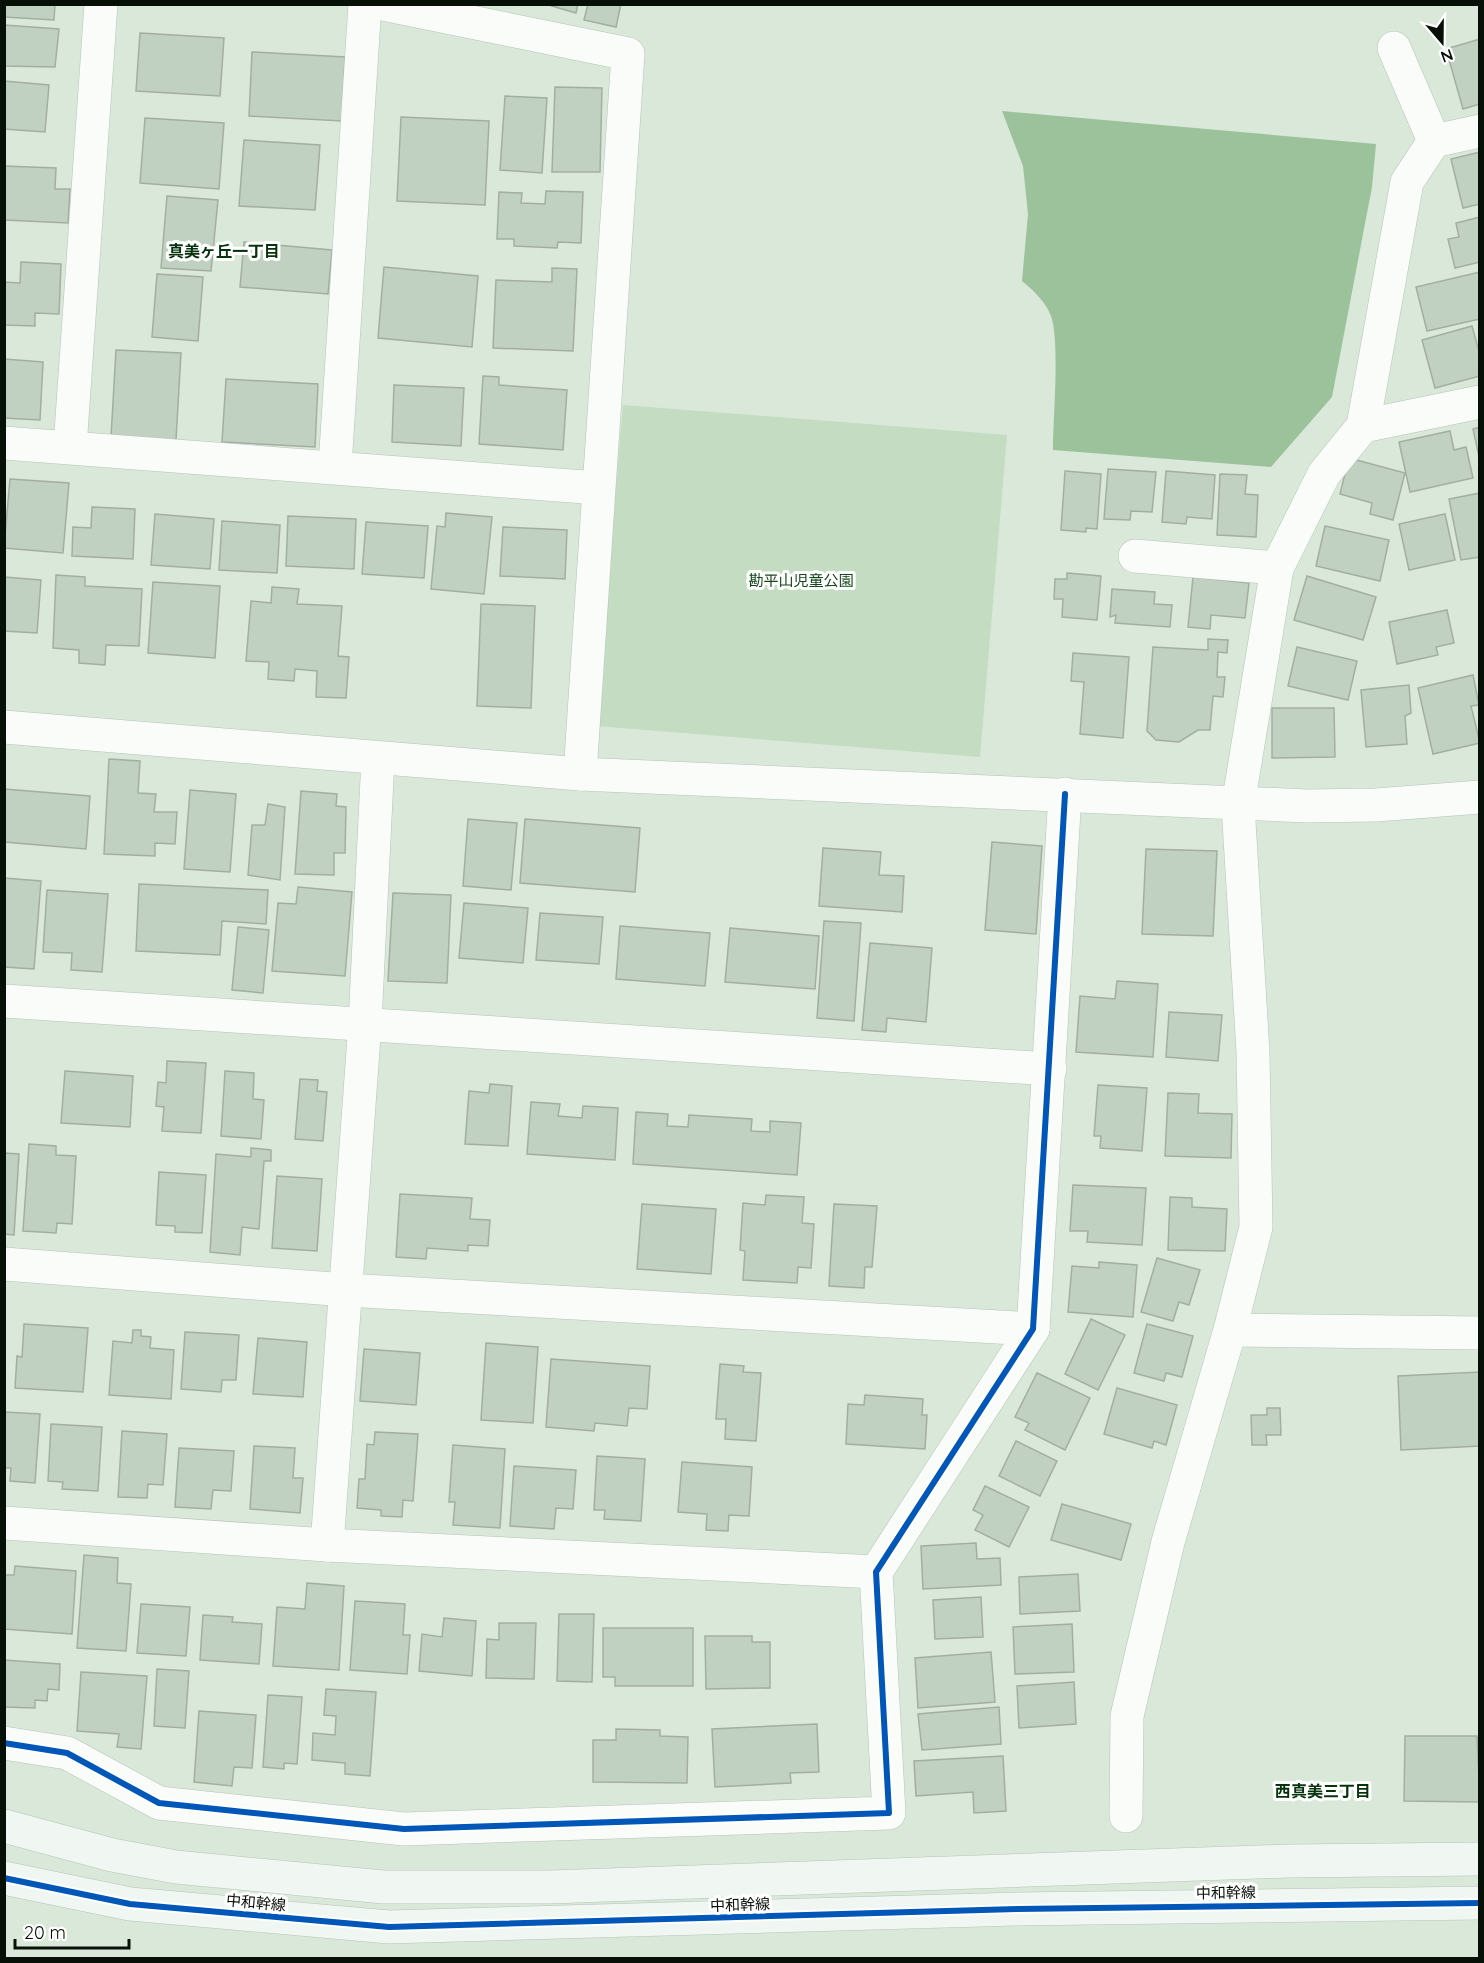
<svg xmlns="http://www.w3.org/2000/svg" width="1484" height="1963" font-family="Quicksand,'Noto Sans JP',sans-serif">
	<rect width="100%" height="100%" fill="#d9e8d9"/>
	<polygon fill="#c3dcc2" points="623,405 1007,435 980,757 596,726"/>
	<path fill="#9cc29c" d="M 1002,111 L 1376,144 L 1372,187 L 1332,397 L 1271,467 L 1053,450 C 1053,420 1060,341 1051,316 C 1045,301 1034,291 1022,281 L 1028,214 L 1023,166 Z"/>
	<g fill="#c1d1c1" stroke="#a3aea3" stroke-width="1.5">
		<polygon points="4,4 55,4 54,20 4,17"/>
		<polygon points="545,4 578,4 576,13"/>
		<polygon points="588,4 621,4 616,27 584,20"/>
		<polygon points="4,25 59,29 55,67 4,66"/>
		<polygon points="140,33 224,38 220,96 136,91"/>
		<polygon points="1480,39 1480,104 1463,109 1446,49"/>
		<polygon points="252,52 345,57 342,121 249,116"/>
		<polygon points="4,81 49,85 45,132 4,129"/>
		<polygon points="555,87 602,88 600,172 552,172"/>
		<polygon points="505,96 547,98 542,173 500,170"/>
		<polygon points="401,117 489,121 485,205 397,201"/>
		<polygon points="145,118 224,123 219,189 140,183"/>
		<polygon points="244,140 320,145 315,210 239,206"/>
		<polygon points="1480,152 1480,204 1463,208 1451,159"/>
		<polygon points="4,166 56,168 55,189 70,189 68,223 4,220"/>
		<polygon points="546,191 583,192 581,243 558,242 557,248 514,246 514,239 497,239 499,192 522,193 521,203 545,204"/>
		<polygon points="167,196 218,200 211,271 161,268"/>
		<polygon points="1480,217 1480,262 1455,268 1448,239 1459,237 1456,223"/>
		<polygon points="244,242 332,250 328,294 240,287"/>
		<polygon points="21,262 61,264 59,314 35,313 35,326 4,325 4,282 20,283"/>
		<polygon points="384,267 478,276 472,347 378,338"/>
		<polygon points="552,268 577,269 573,351 493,348 496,280 552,282"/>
		<polygon points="1480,272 1480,319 1427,331 1416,287"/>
		<polygon points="157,274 203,277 198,341 152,337"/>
		<polygon points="1472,326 1480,355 1480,376 1435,388 1422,340"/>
		<polygon points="116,350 181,353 176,440 111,437"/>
		<polygon points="4,359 43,362 40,420 4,418"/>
		<polygon points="483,376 499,377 499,385 567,390 563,450 479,444"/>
		<polygon points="226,379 318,384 315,447 222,442"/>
		<polygon points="394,385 464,388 461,446 392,442"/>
		<polygon points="1480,427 1480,461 1473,429"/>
		<polygon points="1450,431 1454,450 1466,447 1473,478 1410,492 1399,442"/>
		<polygon points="1349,458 1405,473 1393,520 1370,514 1372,503 1340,494"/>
		<polygon points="1108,469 1156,472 1152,512 1131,511 1130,520 1104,519"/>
		<polygon points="1065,471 1101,474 1097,529 1086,528 1086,532 1061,530"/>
		<polygon points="1166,471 1215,475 1212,519 1187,517 1186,524 1162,522"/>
		<polygon points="1220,474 1247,475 1245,494 1258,495 1256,537 1217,535"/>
		<polygon points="10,479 69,483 63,553 4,548"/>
		<polygon points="1480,493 1480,557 1461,560 1449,499"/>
		<polygon points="92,507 135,509 133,559 72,556 73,527 91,528"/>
		<polygon points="446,513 492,517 484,594 431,589 437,526 445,527"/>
		<polygon points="155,514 214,519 210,569 151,565"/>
		<polygon points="1445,514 1455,560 1409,570 1399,524"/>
		<polygon points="288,516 356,519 354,569 286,566"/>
		<polygon points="222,521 280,525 277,573 219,570"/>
		<polygon points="366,522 428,526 424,578 362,574"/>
		<polygon points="1325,526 1389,540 1380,581 1316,566"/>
		<polygon points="503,527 567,530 565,579 500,576"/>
		<polygon points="1067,573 1101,576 1097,620 1062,617 1063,599 1054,599 1055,579 1067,579"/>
		<polygon points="56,575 85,577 85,586 142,589 139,646 106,645 105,665 79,663 79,650 53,648"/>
		<polygon points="1307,576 1376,597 1363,640 1294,620"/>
		<polygon points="4,577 41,580 37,633 4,631"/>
		<polygon points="1193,577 1249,583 1245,618 1211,615 1210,629 1188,627"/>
		<polygon points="153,582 220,586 215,658 148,653"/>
		<polygon points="272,587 299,589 297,604 342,606 338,656 349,657 346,698 316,697 317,671 295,669 294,681 268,679 269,662 246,661 251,601 271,603"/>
		<polygon points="1112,589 1155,592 1154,604 1172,605 1170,627 1115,623 1116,615 1110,617"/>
		<polygon points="481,604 535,606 531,708 477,706"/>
		<polygon points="1447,610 1454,643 1436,647 1438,655 1397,664 1389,622"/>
		<polygon points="1208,639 1228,640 1227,653 1218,652 1217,677 1225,677 1223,697 1213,696 1210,730 1198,730 1179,742 1156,740 1147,731 1153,647 1208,650"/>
		<polygon points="1297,647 1357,661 1348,700 1288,686"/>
		<polygon points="1073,653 1129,657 1123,738 1080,734 1084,682 1071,681"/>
		<polygon points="1473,675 1479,705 1471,706 1480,743 1433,754 1418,688"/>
		<polygon points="1409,685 1411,713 1405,716 1407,744 1366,747 1361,690"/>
		<polygon points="1272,708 1334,708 1335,757 1272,758"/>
		<polygon points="109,759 140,761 138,793 156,794 154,812 177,812 175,844 155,843 155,856 104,854"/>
		<polygon points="4,789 90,796 86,849 4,842"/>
		<polygon points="190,790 236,794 230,872 184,869"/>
		<polygon points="301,791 337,794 336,806 346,807 345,853 334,853 334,875 295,874"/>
		<polygon points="268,804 285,807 280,880 248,875 252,825 265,825"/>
		<polygon points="468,819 517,823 511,890 463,886"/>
		<polygon points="525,819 640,828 635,892 520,883"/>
		<polygon points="992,842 1042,846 1036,934 985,930"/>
		<polygon points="823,848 881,852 879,875 904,876 902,912 819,906"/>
		<polygon points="1146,849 1217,851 1213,936 1142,934"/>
		<polygon points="4,878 41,881 34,969 4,967"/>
		<polygon points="139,884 268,890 266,924 222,921 220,955 136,951"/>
		<polygon points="298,887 352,892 345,976 272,971 278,903 296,904"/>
		<polygon points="47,890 108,894 102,972 71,970 72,953 43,952"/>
		<polygon points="393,893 451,895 447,983 388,981"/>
		<polygon points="464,903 528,908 523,963 459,958"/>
		<polygon points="540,913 603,917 599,964 536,960"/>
		<polygon points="824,921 861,923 854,1021 817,1018"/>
		<polygon points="620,926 710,933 705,986 616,979"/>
		<polygon points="238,927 269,930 263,993 232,990"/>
		<polygon points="730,928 819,936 815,989 725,982"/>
		<polygon points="870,943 932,948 926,1022 887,1018 886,1032 862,1030"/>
		<polygon points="1117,981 1158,984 1153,1057 1076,1052 1080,996 1115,999"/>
		<polygon points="1169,1012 1222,1015 1218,1061 1166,1057"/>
		<polygon points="167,1061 206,1063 201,1133 162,1131 164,1107 156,1106 158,1082 166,1083"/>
		<polygon points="65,1071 133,1076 130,1127 61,1123"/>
		<polygon points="225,1071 254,1073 253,1099 264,1100 261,1139 221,1136"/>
		<polygon points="300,1079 318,1080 317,1091 327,1092 323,1141 295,1139"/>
		<polygon points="490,1084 512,1086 508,1146 465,1144 469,1091 489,1093"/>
		<polygon points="1098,1085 1147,1088 1142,1151 1100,1148 1101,1136 1094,1136"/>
		<polygon points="1168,1093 1199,1094 1198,1113 1232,1114 1231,1158 1165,1156"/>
		<polygon points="531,1102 560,1104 558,1116 582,1118 583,1106 618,1108 615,1160 527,1154"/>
		<polygon points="636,1112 668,1114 667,1126 688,1127 689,1115 752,1119 751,1131 770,1132 770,1121 801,1123 797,1175 633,1164"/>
		<polygon points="29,1144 56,1146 56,1155 76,1156 72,1224 57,1223 56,1233 23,1231"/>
		<polygon points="251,1148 271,1150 271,1161 264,1161 259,1229 242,1227 240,1255 210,1252 216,1154 251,1157"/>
		<polygon points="4,1153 19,1154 14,1235 4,1234"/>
		<polygon points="159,1172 206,1175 202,1233 175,1232 175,1226 156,1225"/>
		<polygon points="277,1176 322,1179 317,1251 272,1248"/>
		<polygon points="1073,1185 1146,1188 1142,1245 1087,1242 1088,1231 1070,1231"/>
		<polygon points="400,1194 472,1198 470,1219 490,1220 488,1246 468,1245 468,1251 427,1248 426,1259 396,1257"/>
		<polygon points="766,1195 804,1197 802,1223 814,1224 811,1268 798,1267 797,1283 743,1280 745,1251 740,1250 743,1203 765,1205"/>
		<polygon points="1170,1197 1192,1198 1192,1207 1227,1209 1225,1251 1168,1250"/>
		<polygon points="642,1204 716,1209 711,1274 637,1269"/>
		<polygon points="834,1204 877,1206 872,1267 865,1267 864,1288 829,1286"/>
		<polygon points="1157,1258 1200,1270 1189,1305 1179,1302 1173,1321 1141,1312"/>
		<polygon points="1099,1262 1137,1265 1133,1317 1068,1312 1072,1266 1099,1268"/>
		<polygon points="1091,1319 1125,1335 1098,1390 1065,1374"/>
		<polygon points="24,1324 88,1328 83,1392 15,1388 17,1356 22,1357"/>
		<polygon points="1147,1324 1193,1336 1182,1377 1166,1373 1164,1381 1134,1373"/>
		<polygon points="133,1330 141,1330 141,1336 151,1337 150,1348 174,1350 171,1399 109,1395 113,1341 132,1343"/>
		<polygon points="185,1332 239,1335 236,1380 222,1380 221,1392 181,1389"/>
		<polygon points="258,1338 307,1342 303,1397 253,1394"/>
		<polygon points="486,1343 538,1347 533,1423 481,1420"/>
		<polygon points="364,1349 420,1353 416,1405 360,1401"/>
		<polygon points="551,1359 650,1366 647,1409 629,1408 627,1426 595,1423 594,1431 546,1427"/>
		<polygon points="720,1364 744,1366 743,1372 761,1373 756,1441 725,1439 726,1419 716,1419"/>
		<polygon points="1480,1372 1480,1446 1401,1450 1398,1376"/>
		<polygon points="1037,1373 1090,1398 1065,1450 1025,1430 1029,1423 1015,1417"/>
		<polygon points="1117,1388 1177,1405 1166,1445 1154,1441 1152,1448 1104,1434"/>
		<polygon points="865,1395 923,1399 922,1415 927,1415 925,1449 846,1444 848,1404 864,1405"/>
		<polygon points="1267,1408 1280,1408 1281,1435 1266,1435 1267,1445 1252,1445 1251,1415 1267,1415"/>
		<polygon points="4,1412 40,1414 35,1483 10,1481 11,1468 4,1468"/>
		<polygon points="51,1424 102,1427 98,1491 62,1489 63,1482 48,1481"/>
		<polygon points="122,1431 167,1434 163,1485 148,1484 147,1498 118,1497"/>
		<polygon points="375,1432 418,1434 413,1501 403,1500 402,1517 381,1516 381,1510 357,1508 359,1479 365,1479 367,1444 374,1445"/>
		<polygon points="1016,1441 1057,1461 1040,1496 999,1476"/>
		<polygon points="453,1445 505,1449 500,1528 453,1525 455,1502 449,1502"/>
		<polygon points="254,1446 295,1448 293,1478 303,1478 300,1513 250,1509"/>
		<polygon points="179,1448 234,1451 231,1491 213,1490 211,1509 175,1507"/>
		<polygon points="597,1456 645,1459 641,1521 604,1519 605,1510 594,1510"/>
		<polygon points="682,1462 752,1467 749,1516 729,1515 728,1531 706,1530 707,1514 678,1512"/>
		<polygon points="514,1466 576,1470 573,1509 556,1508 554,1529 510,1526"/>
		<polygon points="985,1486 1029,1507 1009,1547 975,1530 983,1515 973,1510"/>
		<polygon points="1062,1504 1131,1524 1121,1560 1051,1540"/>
		<polygon points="976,1543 977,1559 1000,1558 1001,1585 923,1589 921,1546"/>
		<polygon points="84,1555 118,1558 117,1583 131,1584 126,1651 77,1648"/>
		<polygon points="15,1566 76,1571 72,1634 4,1629 4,1575 14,1575"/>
		<polygon points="1078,1574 1080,1611 1020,1614 1019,1577"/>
		<polygon points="307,1583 344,1586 339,1670 273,1666 277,1607 305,1609"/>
		<polygon points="981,1597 983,1637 935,1639 933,1600"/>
		<polygon points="355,1601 405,1604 403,1635 410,1635 407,1674 350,1670"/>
		<polygon points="141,1604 190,1607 186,1656 137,1653"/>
		<polygon points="559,1614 594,1614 592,1682 557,1681"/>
		<polygon points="203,1615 233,1617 232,1622 262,1624 259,1664 200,1660"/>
		<polygon points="444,1618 476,1621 472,1676 419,1671 422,1634 442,1637"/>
		<polygon points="499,1623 536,1623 534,1679 486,1678 487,1639 499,1640"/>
		<polygon points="1072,1624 1074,1672 1015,1674 1013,1627"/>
		<polygon points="603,1628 693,1628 693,1686 615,1686 615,1677 603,1677"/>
		<polygon points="705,1636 752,1636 752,1642 770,1642 770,1688 706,1689"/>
		<polygon points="991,1652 995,1702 918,1708 915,1658"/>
		<polygon points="4,1660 60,1664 59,1690 48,1689 47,1701 35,1700 35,1708 4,1707"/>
		<polygon points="157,1669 189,1671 185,1728 154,1726"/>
		<polygon points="81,1672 147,1676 141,1749 117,1747 119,1734 77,1731"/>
		<polygon points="1074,1682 1076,1724 1019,1728 1017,1686"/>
		<polygon points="326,1689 376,1692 370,1776 345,1774 345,1763 312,1760 313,1733 335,1735 336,1716 324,1715"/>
		<polygon points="268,1695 302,1697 297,1764 284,1763 284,1769 263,1767"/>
		<polygon points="999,1707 1001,1744 922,1750 918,1714"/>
		<polygon points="199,1711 256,1715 252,1768 234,1767 232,1786 194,1782"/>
		<polygon points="817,1724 819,1772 790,1773 791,1783 715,1787 712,1729"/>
		<polygon points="616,1729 660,1730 660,1736 688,1737 687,1783 593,1782 593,1740 616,1740"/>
		<polygon points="1405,1736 1477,1736 1480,1802 1404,1801"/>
		<polygon points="1003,1756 1006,1811 974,1813 973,1792 916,1796 914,1761"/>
	</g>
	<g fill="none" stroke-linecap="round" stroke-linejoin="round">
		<defs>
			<g id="minor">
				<polyline points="383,4 628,54 580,774"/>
				<polyline points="1434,141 1480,131"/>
				<polyline points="1363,426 1480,402"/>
				<polyline points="4,443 598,488"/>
				<polyline points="70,447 101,4"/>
				<polyline points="335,466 365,4"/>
				<polyline points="1135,556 1277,568"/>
				<polyline points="4,1001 1050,1069"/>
				<polyline points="4,1264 346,1290 1033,1329"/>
				<polyline points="1230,1330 1480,1333"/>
				<polyline points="4,1523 327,1545 876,1572"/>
				<polyline points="327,1545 365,1023 378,758"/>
				<polyline points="4,1743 67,1753 159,1803 404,1829 889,1813 876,1572 1033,1329 1065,794"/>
				<polyline points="1126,1816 1127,1716 1168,1542 1230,1330 1256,1227 1253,1052 1238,805 1277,568 1324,474 1363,426 1407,182 1434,141 1394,48"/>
			</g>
			<polyline id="tertiary" points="4,727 580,774 1307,806 1376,805 1480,797"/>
			<g id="secondary">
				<polyline points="4,1826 112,1855 176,1867 383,1887 550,1887 1289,1861 1480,1859"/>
				<polyline points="4,1878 130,1904 389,1927 1017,1909 1480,1903"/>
			</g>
		</defs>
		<use href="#minor" stroke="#b7c3b7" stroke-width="34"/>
		<use href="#tertiary" stroke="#b7c3b7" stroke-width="34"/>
		<use href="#secondary" stroke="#b7c3b7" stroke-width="34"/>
		<use href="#minor" stroke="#f9fcf9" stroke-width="33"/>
		<use href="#tertiary" stroke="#f9fcf9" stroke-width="33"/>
		<use href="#secondary" stroke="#f0f6f1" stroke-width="33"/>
		<defs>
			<g id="cycleway">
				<polyline points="4,1743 67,1753 159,1803 404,1829 889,1813 876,1572 1033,1329 1065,794"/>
				<polyline points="4,1878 130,1904 389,1927 1017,1909 1480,1903"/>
			</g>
		</defs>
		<use href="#cycleway" stroke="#fff" stroke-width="10"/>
		<use href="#cycleway" stroke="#0057b8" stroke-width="6"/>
	</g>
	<g text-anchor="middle" stroke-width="6" stroke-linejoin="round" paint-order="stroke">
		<g font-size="15" fill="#144719" stroke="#fff">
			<text x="801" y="586">勘平山児童公園</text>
		</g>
		<g font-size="15" fill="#071007" stroke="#fff">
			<text transform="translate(1226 1893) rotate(-1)" y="5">中和幹線</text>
			<text transform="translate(256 1903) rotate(5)" y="5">中和幹線</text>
			<text transform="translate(740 1905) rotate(-2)" y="5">中和幹線</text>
		</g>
		<g font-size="16" font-weight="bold" fill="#07330c" stroke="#fff">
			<text x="224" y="257">真美ヶ丘一丁目</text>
			<text x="1323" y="1797">西真美三丁目</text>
		</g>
	</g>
	<rect width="1484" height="1963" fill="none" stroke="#071007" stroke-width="12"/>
	<g transform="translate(1442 42) rotate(160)" stroke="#ffffff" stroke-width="4.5" paint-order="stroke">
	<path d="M0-4.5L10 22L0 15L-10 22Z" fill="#071007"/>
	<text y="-9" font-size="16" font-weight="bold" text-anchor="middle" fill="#071007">N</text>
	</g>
	<path d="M15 1939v9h114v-9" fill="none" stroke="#071007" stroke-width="3"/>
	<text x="24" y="1939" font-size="18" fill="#071007" stroke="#ffffff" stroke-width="4.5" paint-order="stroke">20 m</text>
</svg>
